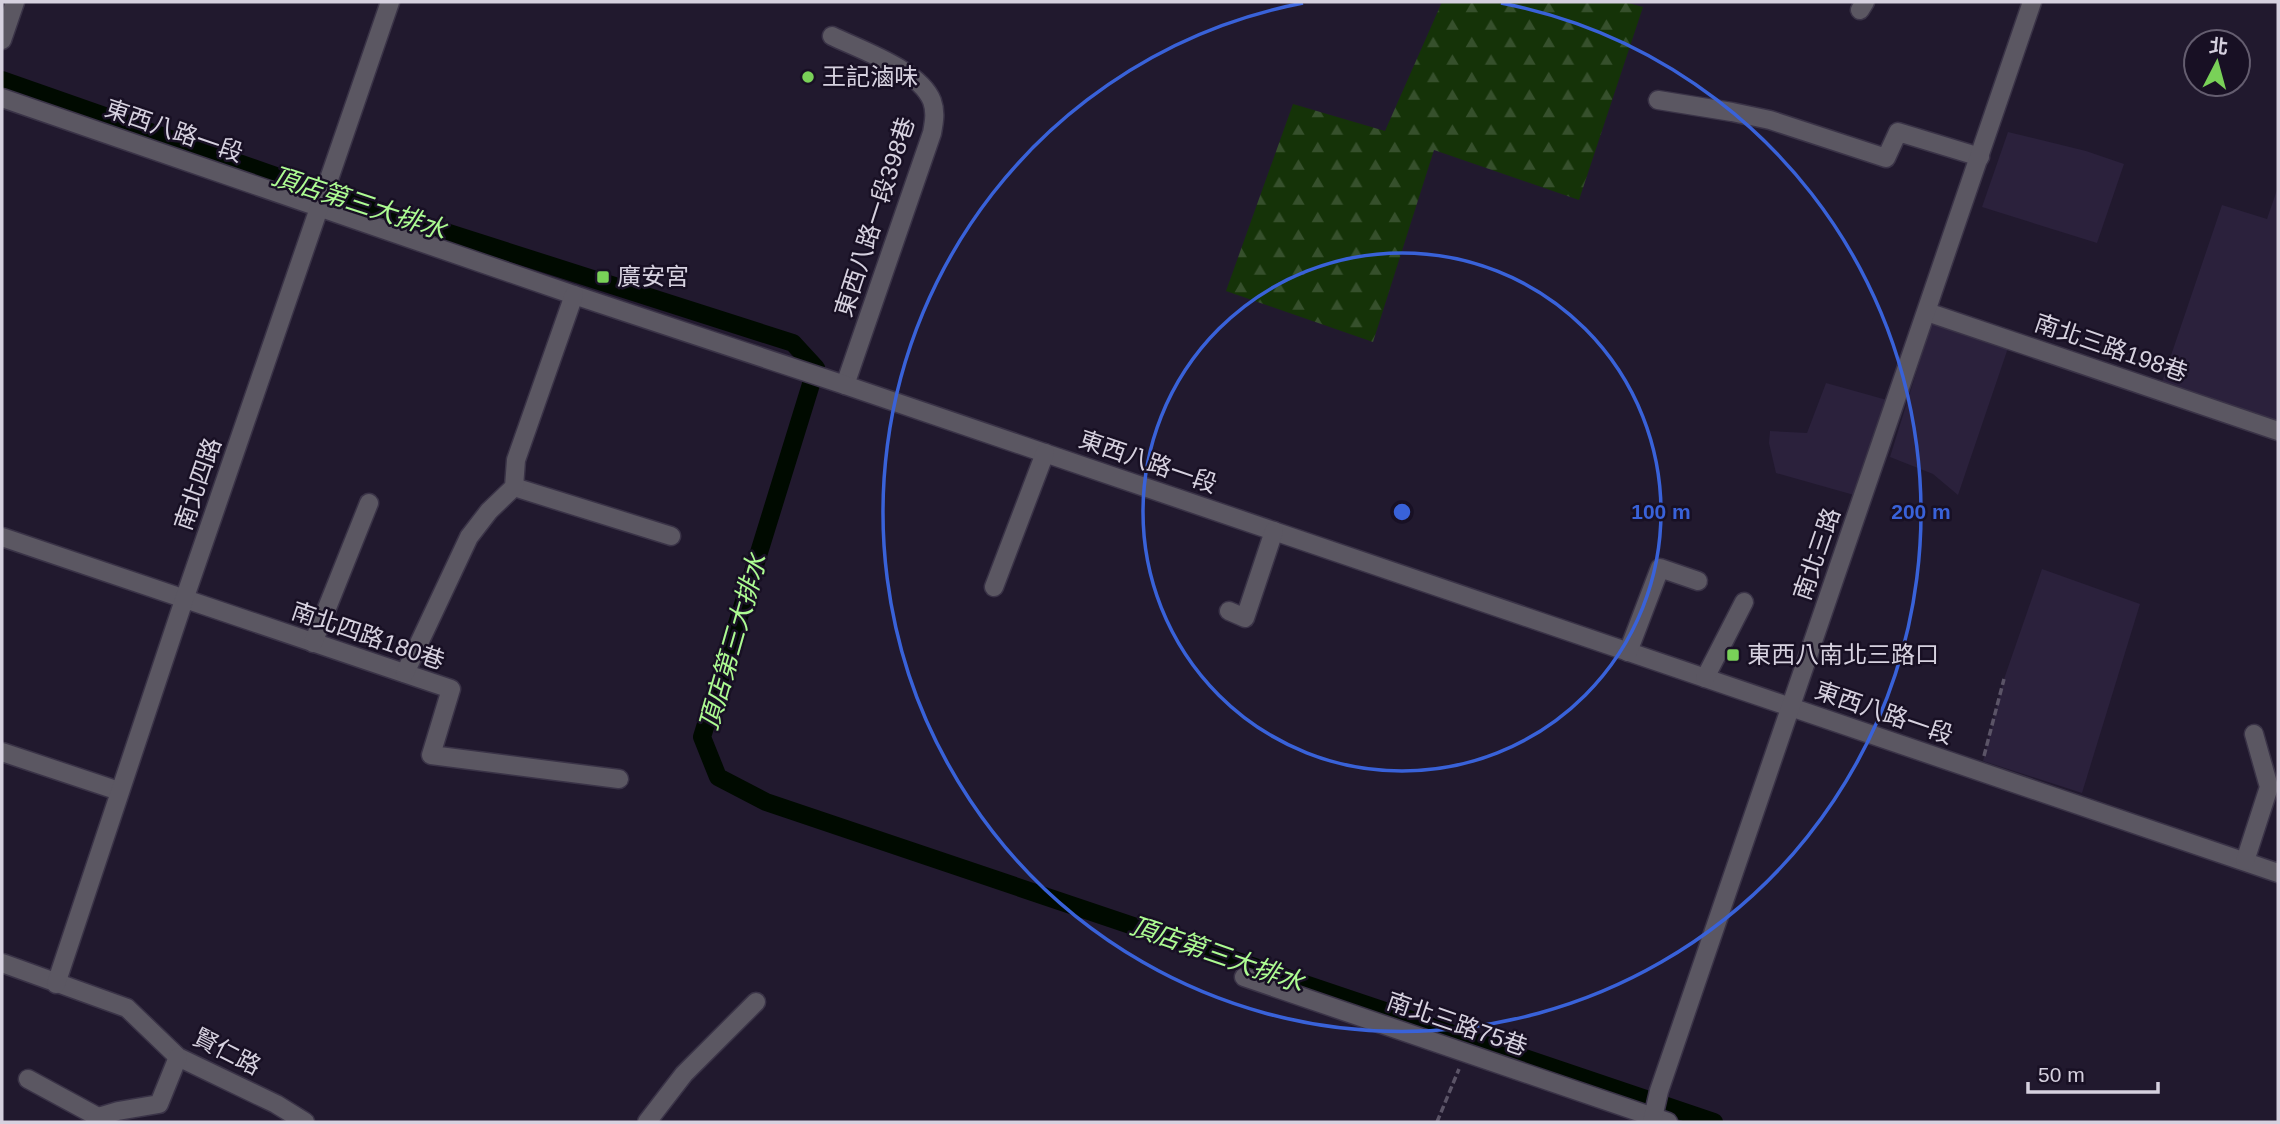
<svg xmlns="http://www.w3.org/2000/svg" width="2280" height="1124" font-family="Arial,'Noto Sans TC',sans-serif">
	<defs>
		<pattern id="forest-firs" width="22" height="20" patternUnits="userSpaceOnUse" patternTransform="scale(1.75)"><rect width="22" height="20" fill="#153308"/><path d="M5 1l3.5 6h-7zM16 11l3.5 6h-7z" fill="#36502c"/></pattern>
	</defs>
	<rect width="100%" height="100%" fill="#21192e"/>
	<g fill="#2b213c">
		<polygon points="2008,132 2086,151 2124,164 2097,243 1982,207"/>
		<polygon points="2278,187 2278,422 2162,382 2222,205 2267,219"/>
		<polygon points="1932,322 2008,348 1958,495 1933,474 1890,457"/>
		<polygon points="1826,383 1887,400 1854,495 1776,473 1769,443 1770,431 1807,433"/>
		<polygon points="2042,569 2140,604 2082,793 1983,761 2004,679"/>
	</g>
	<polygon fill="url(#forest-firs)" points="1442,2 1625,2 1643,7 1579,200 1434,150 1373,342 1226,291 1293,104 1385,131"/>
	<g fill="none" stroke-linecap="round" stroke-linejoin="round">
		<polyline stroke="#000a00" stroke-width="18" points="2,80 330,195 793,343 816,368 702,737 718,777 766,802 1714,1122"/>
		<defs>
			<g id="minor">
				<polyline points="1860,10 1865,2"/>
				<path d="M 832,36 C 861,50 920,70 932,101 C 936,112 934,122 932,133 L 845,385"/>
				<polyline points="2,40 15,2"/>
				<polyline points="2,98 574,295 845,385 2278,873"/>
				<polyline points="1658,100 1732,112 1770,120 1886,158 1898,132 1980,157"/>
				<polyline points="1927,312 2278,431"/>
				<polyline points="514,487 671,536"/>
				<polyline points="2,537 451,689 431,755 619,779"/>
				<polyline points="994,587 1045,453"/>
				<polyline points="1229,611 1245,618 1274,531"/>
				<polyline points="313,643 369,503"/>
				<polyline points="1628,652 1660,568 1698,581"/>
				<polyline points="405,673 469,537 489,511 514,487 516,460 574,295"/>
				<polyline points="1705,678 1744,602"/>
				<polyline points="2,752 119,791"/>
				<polyline points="2245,861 2269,787 2254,734"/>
				<polyline points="2,963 127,1008 178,1057 276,1104 305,1122"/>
				<polyline points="1244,977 1668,1122"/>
				<polyline points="56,984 184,600 390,2"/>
				<polyline points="28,1079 98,1117"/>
				<polyline points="95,1122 98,1117 118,1111 159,1104 178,1057"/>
				<polyline points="647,1122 684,1074 756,1002"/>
				<polyline points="1652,1122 1659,1091 2032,2"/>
			</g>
		</defs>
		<use href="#minor" stroke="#3a3347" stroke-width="21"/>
		<g stroke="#5b5467" stroke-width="3.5" stroke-dasharray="7 3.5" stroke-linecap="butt">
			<polyline points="1984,756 2004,679"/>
			<polyline points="1437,1122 1459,1069"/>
		</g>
		<use href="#minor" stroke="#5b5762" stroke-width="18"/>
	</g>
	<g fill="none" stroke="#3962d9" stroke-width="3.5">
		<circle cx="1402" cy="512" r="259"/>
		<path d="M1501 3A519 519 0 1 1 1303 3"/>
	</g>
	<g fill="#79d158" stroke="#181024" stroke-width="2.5">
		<circle cx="808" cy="77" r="7"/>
		<rect x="596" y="270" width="14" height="14" rx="3.5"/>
		<rect x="1726" y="648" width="14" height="14" rx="3.5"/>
	</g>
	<g text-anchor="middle" stroke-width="5" stroke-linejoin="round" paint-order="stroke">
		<g font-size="24" fill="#d6d1df" stroke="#181024" text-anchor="start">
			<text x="822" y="85">王記滷味</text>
			<text x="617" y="285">廣安宮</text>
			<text x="1747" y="663">東西八南北三路口</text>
		</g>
		<g font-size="24" fill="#d6d1df" stroke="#181024">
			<text transform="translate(174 131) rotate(19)" y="8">東西八路一段</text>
			<text transform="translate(875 217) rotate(-72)" y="8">東西八路一段398巷</text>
			<text transform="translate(2111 348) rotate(19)" y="8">南北三路198巷</text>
			<text transform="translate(1148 462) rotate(19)" y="8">東西八路一段</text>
			<text transform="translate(198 484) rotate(-71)" y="8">南北四路</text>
			<text transform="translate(1817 554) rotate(-71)" y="8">南北三路</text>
			<text transform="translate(368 636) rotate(19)" y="8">南北四路180巷</text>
			<text transform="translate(1884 713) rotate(19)" y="8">東西八路一段</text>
			<text transform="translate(1457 1024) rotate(19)" y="8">南北三路75巷</text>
			<text transform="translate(227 1052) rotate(27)" y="8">賢仁路</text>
		</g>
		<g font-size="26" font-style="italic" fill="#adfc92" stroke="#181024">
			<text transform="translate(359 203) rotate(18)" y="9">頂店第三大排水</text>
			<text transform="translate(733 642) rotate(-74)" y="9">頂店第三大排水</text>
			<text transform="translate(1217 954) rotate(19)" y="9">頂店第三大排水</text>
		</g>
	</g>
	<circle cx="1402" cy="512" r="10" fill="#3962d9" stroke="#181024" stroke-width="3.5"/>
	<g font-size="21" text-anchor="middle" font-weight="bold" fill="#3962d9" stroke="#181024" stroke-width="5" stroke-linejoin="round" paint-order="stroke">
		<text x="1661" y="519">100 m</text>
		<text x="1921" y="519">200 m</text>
	</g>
	<rect width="2280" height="1124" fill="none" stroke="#d6d1df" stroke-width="7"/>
	<g transform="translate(2217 63) rotate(6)"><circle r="33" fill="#181024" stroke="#645d6f" stroke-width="2"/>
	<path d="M0-5L12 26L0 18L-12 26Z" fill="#79d158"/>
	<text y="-10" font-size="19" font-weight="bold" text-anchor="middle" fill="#d6d1df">北</text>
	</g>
	<path d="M2028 1082v10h130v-10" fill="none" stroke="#d6d1df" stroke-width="3.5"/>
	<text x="2038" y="1082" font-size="21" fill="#d6d1df" stroke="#181024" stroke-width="5" paint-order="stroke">50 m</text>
</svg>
